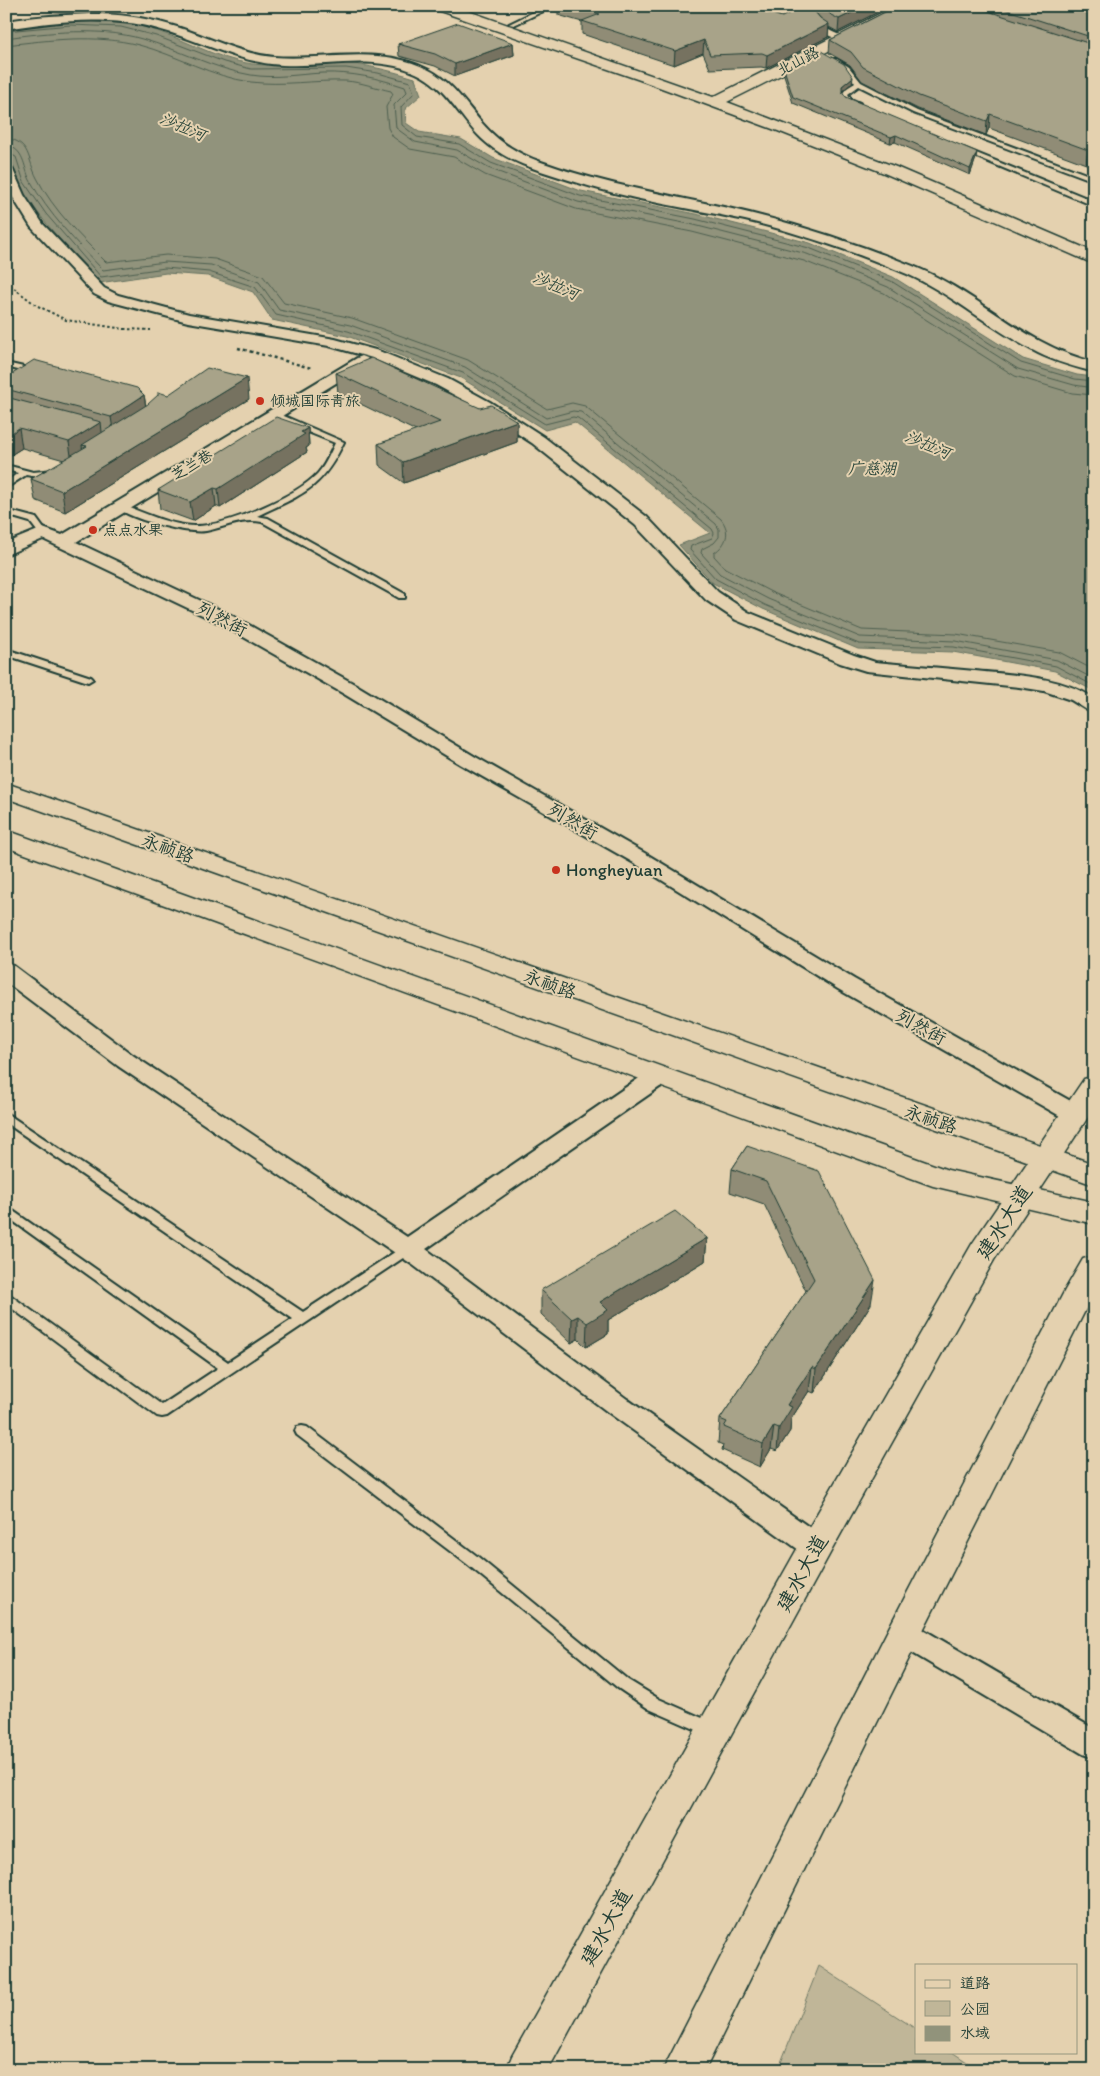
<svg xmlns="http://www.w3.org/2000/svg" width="1100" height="2076" font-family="Itim,'LXGW WenKai TC',sans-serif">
	<rect width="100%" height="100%" fill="#e4d1af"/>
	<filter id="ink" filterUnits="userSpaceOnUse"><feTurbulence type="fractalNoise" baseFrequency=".02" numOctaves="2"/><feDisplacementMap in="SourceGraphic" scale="10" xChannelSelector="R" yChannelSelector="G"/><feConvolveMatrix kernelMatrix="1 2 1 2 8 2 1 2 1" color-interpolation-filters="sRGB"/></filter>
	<g filter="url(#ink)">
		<polygon fill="#c0b698" stroke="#707a66" points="819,1966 916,2029 916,2052 952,2052 979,2070 778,2070"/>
		<path fill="#91937b" stroke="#63715f" d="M 49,21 C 80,21 114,19 144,27 C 180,36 215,59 252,64 C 277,67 300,62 325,62 C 356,62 385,69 415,78 L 421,95 L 405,109 L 406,123 L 419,132 L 461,139 L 493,158 L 581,191 L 696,214 L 810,243 L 893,277 L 1023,359 L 1077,375 L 1094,377 L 1094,691 L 1055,671 L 953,652 L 858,649 L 763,609 L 713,583 L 679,545 L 710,533 L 575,422 L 545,430 L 461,378 L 347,336 L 272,320 L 253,292 L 208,276 L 166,273 L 99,283 C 72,252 41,222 20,186 C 14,176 16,163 6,155 L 6,27 Z"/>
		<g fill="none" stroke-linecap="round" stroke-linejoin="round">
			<g stroke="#4d5f50" stroke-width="1">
				<polyline points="6,31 71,25 121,27 156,36 224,62 251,69 346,68 378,73 410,82 414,93 401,107 402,125 417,137 459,144 491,163 580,196 695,219 809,248 891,281 1021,363 1075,379 1094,381"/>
				<path d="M 6,38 C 47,32 102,27 142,39 C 178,49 214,69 251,75 C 275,79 299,74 323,73 C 351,72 378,78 405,87 L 407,92 L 394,105 L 396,128 L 415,142 L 457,150 L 488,168 L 578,202 L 694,225 L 807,254 L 888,287 L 1018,369 L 1074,385 L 1094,388"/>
				<path d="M 6,45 C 49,40 96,34 139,45 C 177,55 212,77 251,82 C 283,86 314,80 346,81 C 361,82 377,88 391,91 L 393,94 L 386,107 L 388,128 L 393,137 L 410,149 L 454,157 L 485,175 L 576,209 L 692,232 L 804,261 L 884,293 L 1015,376 L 1072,393 L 1094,395"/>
				<path d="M 6,138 C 31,142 27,159 37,178 C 53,210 81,237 106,262 L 166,255 L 215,259 L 263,276 L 284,303 L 352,318 L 468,360 L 547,409 L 572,403 L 585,406 L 721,519 C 731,532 727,544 714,553 L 714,556 L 725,568 L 771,592 L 862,630 L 956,634 L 1059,652 L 1094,670"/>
				<path d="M 6,145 C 25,149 23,166 30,180 C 48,214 77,243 103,270 L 165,262 L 211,265 L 259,282 L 279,310 L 350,325 L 465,367 L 546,418 L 573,411 L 581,412 L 716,524 L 719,529 L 719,537 L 714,543 L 702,549 L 701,553 L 720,574 L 768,599 L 860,637 L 955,641 L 1057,660 L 1094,679"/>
				<polyline points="6,152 16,157 24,182 46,214 101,277 165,268 209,272 255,287 276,315 348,331 463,373 545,424 573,417 578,418 712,529 714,533 712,538 691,546 690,550 716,579 765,605 859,644 954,647 1056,666 1094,686"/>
			</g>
			<defs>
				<g id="lane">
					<polygon points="546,6 554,6 514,25 509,24"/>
					<path d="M 804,6 L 810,6 C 818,24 828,32 846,37 L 846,39 C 825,40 812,24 804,6 Z"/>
					<polygon points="833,59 837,59 849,67 861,82 917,111 1094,177 1094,181 913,113 859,86 848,94 851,99 860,103 860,105 846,101 842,94 847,88 855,83 845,69 833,61"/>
					<polygon points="960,148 964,148 1094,201 1094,206 960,150"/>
					<polygon points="6,363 37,370 38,372 34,374 6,367"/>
					<path d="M 271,413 L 277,413 L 344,442 C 321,490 303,494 257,516 L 268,518 L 405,594 L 405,598 L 399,598 L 262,522 C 242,518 226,527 206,531 C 188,534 132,520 118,508 L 119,506 L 125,506 C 147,514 170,525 194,526 C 225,527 297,496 318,473 C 326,464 330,453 335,443 L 271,417 Z"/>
					<path d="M 6,465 L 33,472 L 54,470 L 58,472 C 50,477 35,477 26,475 L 6,488 L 6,482 L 18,473 L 6,470 Z"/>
					<polygon points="6,510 36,518 47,533 46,535 40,535 30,522 6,515"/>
					<polygon points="6,649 91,677 93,679 88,682 85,681 6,655"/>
					<polygon points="6,1113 303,1312 404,1246 412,1246 414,1249 412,1252 167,1416 162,1417 157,1416 6,1304 6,1292 162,1405 218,1368 6,1216 6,1206 228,1362 293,1319 6,1123"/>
					<polygon points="302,1426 307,1427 477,1556 628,1680 659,1699 716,1724 718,1729 716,1734 711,1736 706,1734 649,1709 618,1688 467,1564 297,1435 295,1431 297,1427"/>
				</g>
				<g id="street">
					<path d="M 102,14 C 128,15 152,19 177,27 C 209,37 240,54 274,57 C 327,61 380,44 429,70 C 452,82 465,103 482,123 C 499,143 520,155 544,163 C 605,185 666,194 728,208 C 791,222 853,242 913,266 C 978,292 1025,346 1094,362 L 1094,372 C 1075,367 1056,362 1038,353 C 992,330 954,295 907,274 C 855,252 800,233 745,220 C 708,212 671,206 635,198 C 604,191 574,182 544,172 C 522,165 500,156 482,139 C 459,117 447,87 416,73 C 370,52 319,70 271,64 C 231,59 196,39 158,29 C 109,15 56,21 6,29 L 6,21 C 38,16 70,14 102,14 Z"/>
					<path d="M 6,166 L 13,170 L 24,195 L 43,224 L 104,288 L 118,295 L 189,314 L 335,339 L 379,351 L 448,379 L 490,402 L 544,437 L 647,517 L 718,592 L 748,612 L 854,655 L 875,662 C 908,665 941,668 975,671 C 1014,675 1059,676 1094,698 L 1094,712 L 1087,710 L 1071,700 L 1044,691 L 1019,687 L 866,671 L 840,663 L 736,620 L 706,600 L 635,525 L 532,443 L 478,408 L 436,385 L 369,357 L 329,346 L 188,322 L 108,301 L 94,294 L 31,227 L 6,186 Z"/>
					<polygon points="362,356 367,358 370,361 367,364 76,542 231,615 358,686 474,756 648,855 854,979 1083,1108 1087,1114 1083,1120 1075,1122 1067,1120 838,989 634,863 460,764 344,694 219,623 43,539 6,555 6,543 43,528 62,535 357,358"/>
					<polygon points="6,964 14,966 134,1056 407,1237 651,1070 659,1068 667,1070 670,1076 667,1082 426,1249 627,1399 826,1539 830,1547 826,1555 816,1559 806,1555 609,1413 413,1265 118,1066 6,982"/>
					<polygon points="904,1621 914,1624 1094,1729 1094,1758 1083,1754 894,1642 890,1633 894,1624"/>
				</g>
				<g id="secondary">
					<polygon points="432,6 454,6 713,97 895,6 914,6 912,9 727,102 896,167 1094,252 1094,264 884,173 778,131 640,80 434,9"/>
					<polygon points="6,783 1094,1164 1094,1185 6,798"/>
					<polygon points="6,830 948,1170 1094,1202 1094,1224 933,1186 6,847"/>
				</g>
				<g id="primary">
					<polygon points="1094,1076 1094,1108 994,1260 834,1546 548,2070 506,2070 512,2056 810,1526 972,1244 1084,1079"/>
					<polygon points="1094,1256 1094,1293 916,1644 705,2070 663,2070 892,1622 1065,1290 1083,1259"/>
				</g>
			</defs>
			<use href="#lane" stroke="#1f3d34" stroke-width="4"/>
			<use href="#street" stroke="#1f3d34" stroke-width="4"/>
			<use href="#secondary" stroke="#1f3d34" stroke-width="3"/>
			<use href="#primary" stroke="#1f3d34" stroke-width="3"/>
			<polyline stroke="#1f3d34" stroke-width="2" stroke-dasharray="2.5 2.5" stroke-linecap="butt" points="6,282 36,305 66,320 124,329 151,330"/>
			<polyline stroke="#1f3d34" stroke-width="2.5" stroke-dasharray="3 3" stroke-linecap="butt" points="238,348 311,368"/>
			<use href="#lane" fill="#e4d1af" fill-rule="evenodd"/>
			<use href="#street" fill="#e4d1af" fill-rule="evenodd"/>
			<use href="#secondary" fill="#e4d1af" fill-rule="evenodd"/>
			<use href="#primary" fill="#e4d1af" fill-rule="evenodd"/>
		</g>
		<g fill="#908c76" stroke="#1f3d34">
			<polygon points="550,6 746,6 782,17 820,18 821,19 816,13 816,6 890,6 838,32 829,27 828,37 766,68 761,67 710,69 703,53 674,65 582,34 582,22 558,15 558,12 550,10"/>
			<polygon points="897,6 1094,6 1094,161 1086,164 989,128 986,135 918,109 862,81 850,65 829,53 830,40"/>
			<polygon points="513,43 514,55 455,76 435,66 399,56 398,44"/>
			<polygon points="784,69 852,83 842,91 846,97 976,158 970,175 895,142 890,143 793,103 784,75"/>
			<polygon points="336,373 480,408 517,421 517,442 404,483 379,465 378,444 416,431 338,393"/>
			<polygon points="6,378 144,395 146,406 168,395 249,399 65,512 35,500 31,479 64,460 22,448 6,458"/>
			<polygon points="308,428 309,446 306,448 307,452 220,508 216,506 193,521 160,509 158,490"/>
			<polygon points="747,1146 871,1304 814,1393 809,1391 791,1419 790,1431 777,1451 771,1449 760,1467 722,1450 723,1445 718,1443 720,1419 806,1291 764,1204 730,1192 732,1169"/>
			<polygon points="707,1238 705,1261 608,1320 608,1334 586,1347 578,1339 571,1343 541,1314 541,1290"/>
		</g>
		<g fill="#767260" stroke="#1f3d34">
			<polygon points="866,6 890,6 838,32 839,19"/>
			<polygon points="829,24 828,37 766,68 767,55"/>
			<polygon points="704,40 703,53 674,65 675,51"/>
			<polygon points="513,43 514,55 455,76 455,64"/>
			<polygon points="853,77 852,83 841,92 842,86"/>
			<polygon points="990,114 989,128 986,135 987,121"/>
			<polygon points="896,135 895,142 890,143 891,137"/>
			<polygon points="1094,148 1094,161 1086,164 1088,150"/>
			<polygon points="977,152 976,158 970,175 970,169"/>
			<polygon points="247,378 249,399 65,512 62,491"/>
			<polygon points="144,395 147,414 114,436 111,417"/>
			<polygon points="517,421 517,442 404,483 403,462"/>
			<polygon points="101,422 103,442 87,446 82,445 83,454 72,462 69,442"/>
			<polygon points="19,428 22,448 6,458 6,437"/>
			<polygon points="308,428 309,446 306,448 307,452 220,508 218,489"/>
			<polygon points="214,488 216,506 193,521 190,502"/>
			<polygon points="707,1238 705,1261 608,1320 608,1334 586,1347 587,1323 600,1302"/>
			<polygon points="875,1280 871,1304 814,1393 816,1369"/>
			<polygon points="578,1316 578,1339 571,1343 572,1319"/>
			<polygon points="812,1367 809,1391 791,1419 790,1431 777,1451 779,1428 787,1405"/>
			<polygon points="774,1426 771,1449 760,1467 763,1444"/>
		</g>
		<g fill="#a8a389" stroke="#1f3d34">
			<polygon points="572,6 746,6 782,17 804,6 810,6 820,18 829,24 767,55 762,53 710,55 704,40 675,51 582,21 600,14"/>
			<polygon points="822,6 866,6 839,19 831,15"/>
			<polygon points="897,6 972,6 1094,45 1094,148 1088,150 990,114 987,121 919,96 863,67 851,52 830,40"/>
			<polygon points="995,6 1094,6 1094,38"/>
			<polygon points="458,23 513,43 455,64 435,54 398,44"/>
			<polygon points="821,51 844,64 853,77 842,86 842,92 846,97 977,152 970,169 896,135 891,137 793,97 784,69"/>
			<polygon points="371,358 480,408 491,405 517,421 403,462 378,444 440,422 336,373"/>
			<polygon points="34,360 137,388 144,395 111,417 6,389 6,378"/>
			<polygon points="207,368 247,378 62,491 31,479 87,446 82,445 148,404 158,395 158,392 168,395"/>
			<polygon points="6,397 101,422 69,442 19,428 6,437"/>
			<polygon points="276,417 308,428 301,432 305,434 218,489 214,488 190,502 158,490"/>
			<polygon points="747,1146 819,1171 875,1280 816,1369 812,1367 787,1405 792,1407 779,1428 774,1426 763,1444 724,1427 727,1422 720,1419 814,1279 766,1181 732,1169"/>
			<polygon points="675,1211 707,1238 600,1302 608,1310 587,1323 578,1316 572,1319 541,1290"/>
		</g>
	</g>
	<g fill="#c8321e" stroke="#e4d1af" stroke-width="2">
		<circle cx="260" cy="401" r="5"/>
		<circle cx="93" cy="530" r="5"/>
		<circle cx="556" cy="870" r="5"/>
	</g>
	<g text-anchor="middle" stroke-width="4" stroke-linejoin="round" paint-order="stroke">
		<g font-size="15" fill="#1f3d34" stroke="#e4d1af">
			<text transform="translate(798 61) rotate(-27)" y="5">北山路</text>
			<text transform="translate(192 465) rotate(-31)" y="5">芝兰巷</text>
		</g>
		<g font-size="15" fill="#1f3d34" stroke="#e4d1af" text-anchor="start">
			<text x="270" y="406">倾城国际青旅</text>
			<text x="103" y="535">点点水果</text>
		</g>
		<g font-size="16" font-style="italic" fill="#2a463b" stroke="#e4d1af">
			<text transform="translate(183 126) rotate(23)" y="6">沙拉河</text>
			<text transform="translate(556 285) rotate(23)" y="6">沙拉河</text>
			<text transform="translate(928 444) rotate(23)" y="6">沙拉河</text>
			<text x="872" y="474">广慈湖</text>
		</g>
		<g font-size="18" fill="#1f3d34" stroke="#e4d1af">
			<text transform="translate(222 619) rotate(27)" y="6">列然街</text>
			<text transform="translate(573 821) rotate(30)" y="6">列然街</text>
			<text transform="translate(168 848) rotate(20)" y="6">永祯路</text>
			<text transform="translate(550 984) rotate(20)" y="6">永祯路</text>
			<text transform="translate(921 1027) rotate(29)" y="6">列然街</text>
			<text transform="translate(931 1119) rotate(19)" y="6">永祯路</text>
		</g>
		<g font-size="18" fill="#1f3d34" stroke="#e4d1af" text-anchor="start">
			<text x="566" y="876">Hongheyuan</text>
		</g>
		<g font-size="21" fill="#1f3d34" stroke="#e4d1af">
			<text transform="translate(1004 1222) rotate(-57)" y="7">建水大道</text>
			<text transform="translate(802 1573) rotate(-61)" y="7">建水大道</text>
			<text transform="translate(606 1927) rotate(-61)" y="7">建水大道</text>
		</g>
	</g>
	<rect width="1100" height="2076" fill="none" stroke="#e4d1af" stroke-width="25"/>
	<rect x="12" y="12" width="1075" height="2051" fill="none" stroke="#1f3d34" stroke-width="2" filter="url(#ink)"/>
	<rect x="915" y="1964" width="162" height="90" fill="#e4d1af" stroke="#95967e"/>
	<rect x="925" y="1980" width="25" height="8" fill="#e4d1af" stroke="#95967e"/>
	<text x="960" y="1988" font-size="15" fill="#1f3d34">道路</text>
	<rect x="925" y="2001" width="25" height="15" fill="#c0b698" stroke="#95967e"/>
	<text x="960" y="2014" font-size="15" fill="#1f3d34">公园</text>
	<rect x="925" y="2026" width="25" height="15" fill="#91937b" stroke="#95967e"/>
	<text x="960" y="2038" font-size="15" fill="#1f3d34">水域</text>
</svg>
